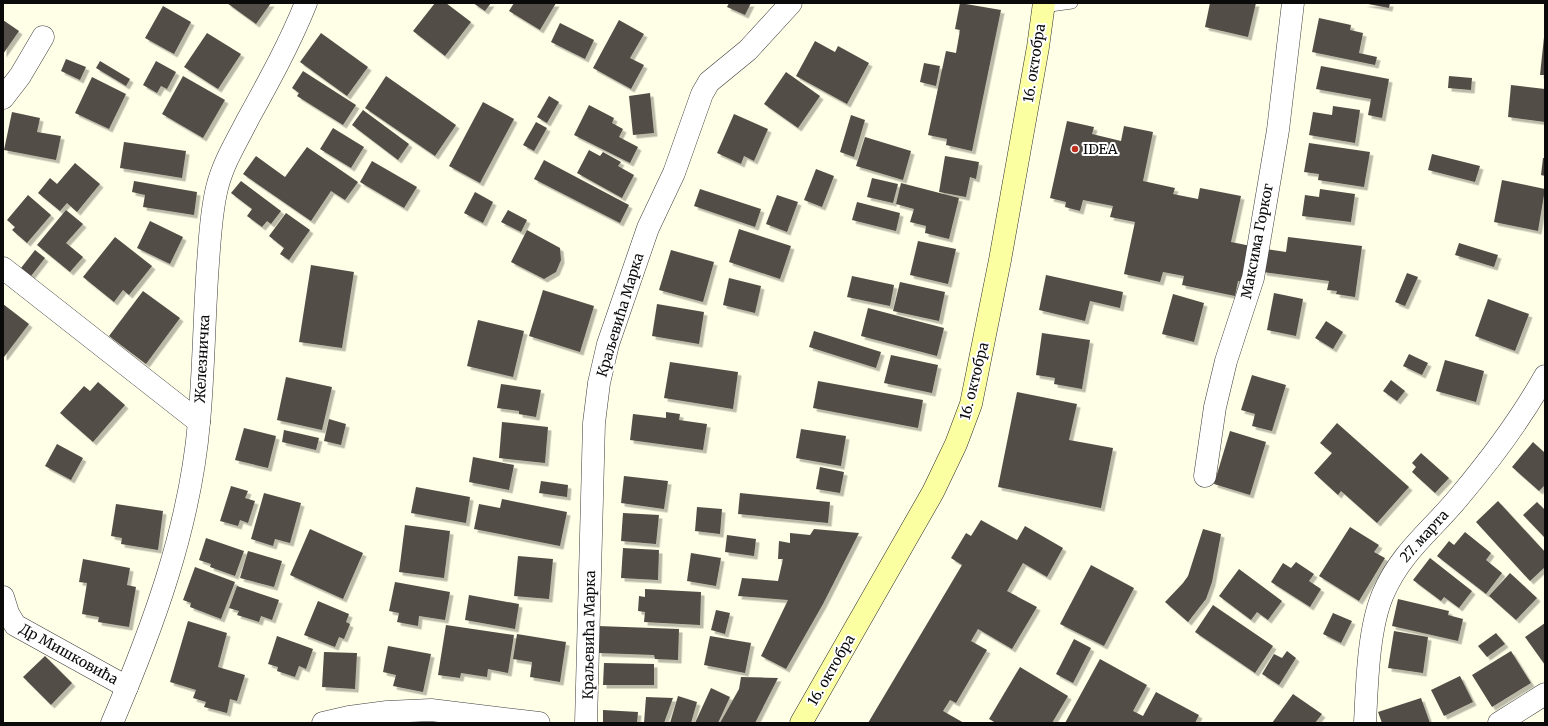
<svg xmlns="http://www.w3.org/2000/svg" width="1548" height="726" font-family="Merriweather,serif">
	<defs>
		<filter id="shadow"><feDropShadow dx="3.5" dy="3.5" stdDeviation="0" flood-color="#0004"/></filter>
	</defs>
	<rect width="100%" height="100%" fill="#fffee7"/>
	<g fill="#534d46" filter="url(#shadow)">
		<polygon points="227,3 271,3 256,24"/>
		<polygon points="435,3 446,3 471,22 445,56 413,31"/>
		<polygon points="473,3 491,3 485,11"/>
		<polygon points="514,3 556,3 540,30 509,11"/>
		<polygon points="729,3 751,3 745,15 727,7"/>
		<polygon points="960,3 1001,10 972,151 946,145 947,139 928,135 946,51 956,53 960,30 955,29"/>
		<polygon points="1210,3 1256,3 1248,37 1205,27"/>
		<polygon points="1363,3 1390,3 1389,8"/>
		<polygon points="163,6 191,22 174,54 145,38"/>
		<polygon points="1319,18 1351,25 1350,30 1363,33 1359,53 1377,57 1375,65 1312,52"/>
		<polygon points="3,20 19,31 3,54"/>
		<polygon points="619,20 644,34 630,58 644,65 631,89 593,68"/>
		<polygon points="560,23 594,40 585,59 551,42"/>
		<polygon points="207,33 241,54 218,89 184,67"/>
		<polygon points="321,33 368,67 347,96 300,62"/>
		<polygon points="1544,37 1545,37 1545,75 1540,75"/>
		<polygon points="815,41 835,52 838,46 869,63 847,104 796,76"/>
		<polygon points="66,59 86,67 80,80 61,71"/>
		<polygon points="100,61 130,79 126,86 96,68"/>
		<polygon points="156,61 176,72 167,89 161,86 157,93 143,85"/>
		<polygon points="924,63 940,66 936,86 920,82"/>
		<polygon points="1321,66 1389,79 1382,118 1368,115 1371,99 1316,89"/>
		<polygon points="303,71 356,105 343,125 297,96 299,93 292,88"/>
		<polygon points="786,72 820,96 798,128 764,104"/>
		<polygon points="183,76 225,100 203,138 162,114"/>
		<polygon points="386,76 456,125 435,156 365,108"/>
		<polygon points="1449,76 1472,78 1471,90 1448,88"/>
		<polygon points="92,77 126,94 109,129 75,113"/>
		<polygon points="1511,85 1545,89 1545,122 1508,117"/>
		<polygon points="650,93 654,133 633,135 629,96"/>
		<polygon points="549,96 559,102 547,123 537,117"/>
		<polygon points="483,102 514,119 480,183 449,166"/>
		<polygon points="589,105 614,118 612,123 623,129 619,137 638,147 630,163 574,135"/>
		<polygon points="1333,106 1360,110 1355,143 1309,135 1313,112 1332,115"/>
		<polygon points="363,110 409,144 398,160 352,125"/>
		<polygon points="12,112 40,118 37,132 61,136 56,160 4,150"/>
		<polygon points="734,114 768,129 754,161 744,156 741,164 717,153"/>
		<polygon points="851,115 865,120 854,157 840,152"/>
		<polygon points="1067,121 1094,127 1092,134 1121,141 1124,126 1153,132 1143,181 1175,188 1173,194 1198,199 1200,188 1241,196 1231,242 1251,246 1243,282 1238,281 1235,296 1182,285 1184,276 1163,272 1160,282 1124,274 1135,222 1110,217 1113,206 1083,200 1080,211 1065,207 1066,202 1050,198"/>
		<polygon points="536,122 547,128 534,151 523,145"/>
		<polygon points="333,128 364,147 351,168 320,149"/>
		<polygon points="865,137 911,151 903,180 856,166"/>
		<polygon points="124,142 186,151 182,178 120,168"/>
		<polygon points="1309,143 1370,152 1364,187 1318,180 1319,174 1304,172"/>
		<polygon points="307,147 358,182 345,200 331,191 311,221 243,174 256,156 285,177"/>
		<polygon points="589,150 600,156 603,152 621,162 618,166 634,175 622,198 577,173"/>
		<polygon points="1432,154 1480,166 1475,182 1428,170"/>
		<polygon points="945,156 979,162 976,179 970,177 966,197 939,192"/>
		<polygon points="1543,158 1545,158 1545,176 1541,175"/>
		<polygon points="544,160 629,205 620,223 534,179"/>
		<polygon points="372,161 417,187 404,208 360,182"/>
		<polygon points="75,163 100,184 77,212 67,203 60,211 38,193 50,178 57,184"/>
		<polygon points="816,169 834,176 822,207 804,200"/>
		<polygon points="872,178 898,184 893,203 867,197"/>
		<polygon points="1502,180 1545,189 1538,231 1494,222"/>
		<polygon points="134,181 197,192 194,215 143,207 145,195 132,192"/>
		<polygon points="241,181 281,211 271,224 267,221 262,227 247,216 252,209 231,193"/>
		<polygon points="901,183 959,198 949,239 925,233 926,226 910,222 914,209 896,204"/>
		<polygon points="700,189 761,209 755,227 694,206"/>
		<polygon points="1320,189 1355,194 1351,222 1302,216 1305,195 1319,197"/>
		<polygon points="475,192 493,202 483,223 464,213"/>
		<polygon points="28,195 51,215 27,243 12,230 15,227 7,220"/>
		<polygon points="777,195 798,202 787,232 766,224"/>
		<polygon points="857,202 900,213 896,231 852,220"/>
		<polygon points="66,210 83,224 66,243 83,257 70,272 37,245"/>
		<polygon points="508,210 527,220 521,232 501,222"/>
		<polygon points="286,213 310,230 289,260 280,254 284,248 269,236"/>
		<polygon points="150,221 183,237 170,264 137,248"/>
		<polygon points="739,229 791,246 780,279 729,262"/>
		<polygon points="527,230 560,248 561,260 556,272 544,279 511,262"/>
		<polygon points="115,237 152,266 129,295 123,290 114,302 83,277"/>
		<polygon points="1288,237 1362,246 1355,297 1336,294 1337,291 1327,290 1329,281 1263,272 1266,249 1286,252"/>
		<polygon points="918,241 956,249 948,284 910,275"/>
		<polygon points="1459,243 1498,255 1494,267 1455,255"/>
		<polygon points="35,250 45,258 31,276 21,268"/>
		<polygon points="671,250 714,262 703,302 659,290"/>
		<polygon points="311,265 354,272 342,348 299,342"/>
		<polygon points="1407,273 1418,277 1405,306 1395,302"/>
		<polygon points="1046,275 1123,292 1120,308 1090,301 1085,321 1039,310"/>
		<polygon points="852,276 894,285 890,306 847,297"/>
		<polygon points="729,278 761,286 755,313 723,305"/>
		<polygon points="900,282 945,292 939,321 893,311"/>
		<polygon points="543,290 594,306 580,352 529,336"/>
		<polygon points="143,291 180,318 146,364 109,336"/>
		<polygon points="1274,293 1303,299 1296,336 1267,330"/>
		<polygon points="1173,294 1204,303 1194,342 1162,334"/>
		<polygon points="1488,299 1529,314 1515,351 1475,336"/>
		<polygon points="3,304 29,324 4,357 3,356"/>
		<polygon points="657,304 704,312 699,344 652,336"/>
		<polygon points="868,308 944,328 937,356 861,336"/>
		<polygon points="478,320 524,331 513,377 467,366"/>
		<polygon points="1326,321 1343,332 1333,349 1315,338"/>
		<polygon points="814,331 881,352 876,368 809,347"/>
		<polygon points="1042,333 1090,340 1082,389 1054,384 1055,378 1036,375"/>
		<polygon points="1409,354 1428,363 1422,375 1403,366"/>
		<polygon points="891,355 938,365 932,393 884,383"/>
		<polygon points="1445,360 1484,371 1476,402 1436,391"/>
		<polygon points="670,362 738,372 733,409 664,398"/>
		<polygon points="1252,375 1286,385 1272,431 1252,426 1255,414 1241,410"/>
		<polygon points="286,377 332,387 322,430 277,420"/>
		<polygon points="1391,380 1405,391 1397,401 1383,391"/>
		<polygon points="818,381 923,400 918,428 813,408"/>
		<polygon points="98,382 125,405 93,442 60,413 84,386 90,391"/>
		<polygon points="501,384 541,390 536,417 519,414 519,411 497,408"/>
		<polygon points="1017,392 1077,404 1069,440 1113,448 1101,508 998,487"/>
		<polygon points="666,412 680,414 679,420 707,424 703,450 630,440 633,414 666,418"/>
		<polygon points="329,419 346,424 341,445 324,441"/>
		<polygon points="502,422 548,427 545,463 499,458"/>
		<polygon points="1337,423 1409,487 1377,523 1341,491 1338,495 1314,473 1332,453 1320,443"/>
		<polygon points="244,428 276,436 268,468 235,460"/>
		<polygon points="801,429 846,436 841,466 796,458"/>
		<polygon points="284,430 319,438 316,450 282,442"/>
		<polygon points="1230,431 1266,442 1250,495 1214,484"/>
		<polygon points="1533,442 1545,453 1545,485 1539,491 1512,467"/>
		<polygon points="57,444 83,458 71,480 45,466"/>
		<polygon points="1421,453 1449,478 1435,493 1412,472 1416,467 1412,463"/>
		<polygon points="473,457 514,465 509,490 469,482"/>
		<polygon points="820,467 844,472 840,493 816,489"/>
		<polygon points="624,476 668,481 664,509 621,503"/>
		<polygon points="541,481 568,485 567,497 539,493"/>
		<polygon points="231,486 248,491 245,498 255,501 248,523 240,520 238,526 220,521"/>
		<polygon points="416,487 470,497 466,523 411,513"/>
		<polygon points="264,493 301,503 290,543 275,539 273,546 251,539"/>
		<polygon points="740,493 830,502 828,523 738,514"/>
		<polygon points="502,499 567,512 560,546 474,529 479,504 500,508"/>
		<polygon points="1498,501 1545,552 1545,567 1530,581 1476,522"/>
		<polygon points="1537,502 1545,510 1545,538 1523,515"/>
		<polygon points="116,504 163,511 158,550 121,544 122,538 111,536"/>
		<polygon points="697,507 722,509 720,534 695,531"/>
		<polygon points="623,513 659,515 656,544 621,541"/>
		<polygon points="981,520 1017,540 1025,526 1063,548 1047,577 1023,563 1007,591 1037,607 1012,649 978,629 971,641 987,650 956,703 950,700 943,711 964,723 868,723 962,565 951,558 966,533 971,536"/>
		<polygon points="405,525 450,531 444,578 399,572"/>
		<polygon points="1350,527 1379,545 1374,552 1385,558 1359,601 1319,576"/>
		<polygon points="310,529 363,553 343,599 290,575"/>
		<polygon points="814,529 859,533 823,604 786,669 761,656 788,600 738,596 742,578 778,581 783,559 778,559 779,541 790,543 790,533 810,535"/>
		<polygon points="1203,529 1221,534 1212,582 1206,599 1188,622 1165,602 1183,583 1188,576"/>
		<polygon points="1465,532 1491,553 1486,560 1502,573 1486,594 1437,556 1449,541 1454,545"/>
		<polygon points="727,535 756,539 754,556 725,552"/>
		<polygon points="206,538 244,551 235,576 210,567 211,564 199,560"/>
		<polygon points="623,548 659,550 658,580 621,578"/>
		<polygon points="248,551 282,561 274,587 240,578"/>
		<polygon points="691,553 721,558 716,586 687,581"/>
		<polygon points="518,556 553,559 549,599 514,596"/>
		<polygon points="1430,558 1472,591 1459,608 1444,597 1441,601 1413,580"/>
		<polygon points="83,559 130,568 127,585 136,587 129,627 98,622 99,617 82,614 87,583 79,582"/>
		<polygon points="1296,562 1314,574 1309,581 1321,589 1310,607 1271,582 1283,563 1291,568"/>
		<polygon points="1091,565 1134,588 1104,646 1060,624"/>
		<polygon points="195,567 235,582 221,619 190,607 191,603 183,600"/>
		<polygon points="1239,569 1282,601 1268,620 1257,612 1251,620 1219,596"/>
		<polygon points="1510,573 1537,598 1516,620 1489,596"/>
		<polygon points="395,582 450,592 445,620 419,616 418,626 397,622 399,613 389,611"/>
		<polygon points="237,586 279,600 272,620 261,616 259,622 237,615 239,611 229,608"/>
		<polygon points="645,589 701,592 700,625 644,622 645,612 638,611 639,596 645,597"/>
		<polygon points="469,595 519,604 515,629 465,620"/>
		<polygon points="1398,599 1449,611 1448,615 1463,619 1458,641 1392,626"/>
		<polygon points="318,601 349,614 346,622 350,624 344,639 339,637 335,647 304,635"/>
		<polygon points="1213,605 1273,646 1255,673 1195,632"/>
		<polygon points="716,610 730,613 725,634 711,630"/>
		<polygon points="1333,613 1352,621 1341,643 1323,634"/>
		<polygon points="188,621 227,633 218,667 245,675 237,701 230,699 227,713 204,707 206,702 193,698 196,690 170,682"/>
		<polygon points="1545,623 1545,665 1525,637"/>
		<polygon points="446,625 514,635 508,673 488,669 487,677 461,673 460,678 438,675"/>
		<polygon points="598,626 679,629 678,660 655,659 654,655 598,653"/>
		<polygon points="1394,631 1428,637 1423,673 1388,668"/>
		<polygon points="1496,633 1505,644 1487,657 1478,646"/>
		<polygon points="517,634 566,642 560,682 530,677 532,662 513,659"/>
		<polygon points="277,636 313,649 306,669 299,666 295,677 277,671 278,667 268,664"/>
		<polygon points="710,636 751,643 745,673 704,665"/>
		<polygon points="1074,639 1091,648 1073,683 1056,674"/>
		<polygon points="388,646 431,654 423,692 393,686 396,675 383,672"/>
		<polygon points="1287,651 1296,658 1279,685 1262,674 1274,654 1282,658"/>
		<polygon points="1511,651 1531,683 1492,707 1472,675"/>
		<polygon points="324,652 357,653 355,689 322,687"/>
		<polygon points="45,656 72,683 51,705 23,677"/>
		<polygon points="1100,659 1147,685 1133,711 1143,716 1156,692 1199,715 1195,723 1065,723"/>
		<polygon points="604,663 654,664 654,685 603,685"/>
		<polygon points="1020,667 1068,696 1052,723 996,723 989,719"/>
		<polygon points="1460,676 1473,702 1444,716 1431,690"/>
		<polygon points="741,677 778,678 755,723 720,723 739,689"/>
		<polygon points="711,688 730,697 718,723 695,723"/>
		<polygon points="1293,694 1322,714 1315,723 1272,723"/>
		<polygon points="678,696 697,702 691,723 670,723"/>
		<polygon points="646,697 673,698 664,723 644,723"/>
		<polygon points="1421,698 1430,723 1382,723 1378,712"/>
		<polygon points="603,710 638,712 637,723 603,723"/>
	</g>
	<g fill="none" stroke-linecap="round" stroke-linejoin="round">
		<defs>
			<polyline id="service" points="1043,7 1072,3"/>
			<g id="minor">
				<polyline points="3,98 20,76 43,37"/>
				<polyline points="3,268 199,422"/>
				<polyline points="1205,476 1215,407 1226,361 1253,278 1278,130 1293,3"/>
				<polyline points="3,597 8,613 15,625 127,687"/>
				<path d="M 112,723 C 153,627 190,527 199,422 C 204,369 204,316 208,263 C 210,237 211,212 217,188 C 223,163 237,141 248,119 C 269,81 290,43 306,3"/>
				<polyline points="323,723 349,717 387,712 431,710 539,723"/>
				<polyline points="586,723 594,423 599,383 608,344 648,228 674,173 702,94 709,82 748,50 791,3"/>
				<path d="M 1365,723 C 1367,685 1368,629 1383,594 C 1401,552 1431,531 1459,497 C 1491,459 1521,419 1545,376"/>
				<polyline points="1499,723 1545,694"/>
			</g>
			<polyline id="secondary" points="801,723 933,492 956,444 971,404 1000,260 1038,47 1044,3"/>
		</defs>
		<use href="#service" stroke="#3d3d3d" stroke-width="12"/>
		<use href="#minor" stroke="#3d3d3d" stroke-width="23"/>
		<use href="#secondary" stroke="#2c2c2c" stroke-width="23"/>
		<use href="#service" stroke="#fff" stroke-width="11"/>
		<use href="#minor" stroke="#fff" stroke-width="22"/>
		<use href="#secondary" stroke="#fbffa2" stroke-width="22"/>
	</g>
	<circle fill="#bf2f1d" stroke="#fff" stroke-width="1.5" cx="1075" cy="149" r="4"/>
	<g text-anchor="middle" stroke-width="4" stroke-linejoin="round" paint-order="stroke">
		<g font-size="14" fill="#0a0a0a" stroke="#fff">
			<text transform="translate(1034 63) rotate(-81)" y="5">16. октобра</text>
			<text transform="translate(1257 241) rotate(-79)" y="5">Максима Горког</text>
			<text transform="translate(620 315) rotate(-73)" y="5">Краљевића Марка</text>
			<text transform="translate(202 359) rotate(-87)" y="5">Железничка</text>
			<text transform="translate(974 381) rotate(-76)" y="5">16. октобра</text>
			<text transform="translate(1424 536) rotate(-48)" y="5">27. марта</text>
			<text transform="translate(589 635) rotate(-89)" y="5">Краљевића Марка</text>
			<text transform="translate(69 654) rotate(29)" y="5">Др Мишковића</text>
			<text transform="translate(831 670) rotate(-60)" y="5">16. октобра</text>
		</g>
		<g font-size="14" fill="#0a0a0a" stroke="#fff" text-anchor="start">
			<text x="1083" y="154">IDEA</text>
		</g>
	</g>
	<rect width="1548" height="726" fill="none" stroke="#0a0a0a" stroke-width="8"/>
</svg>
